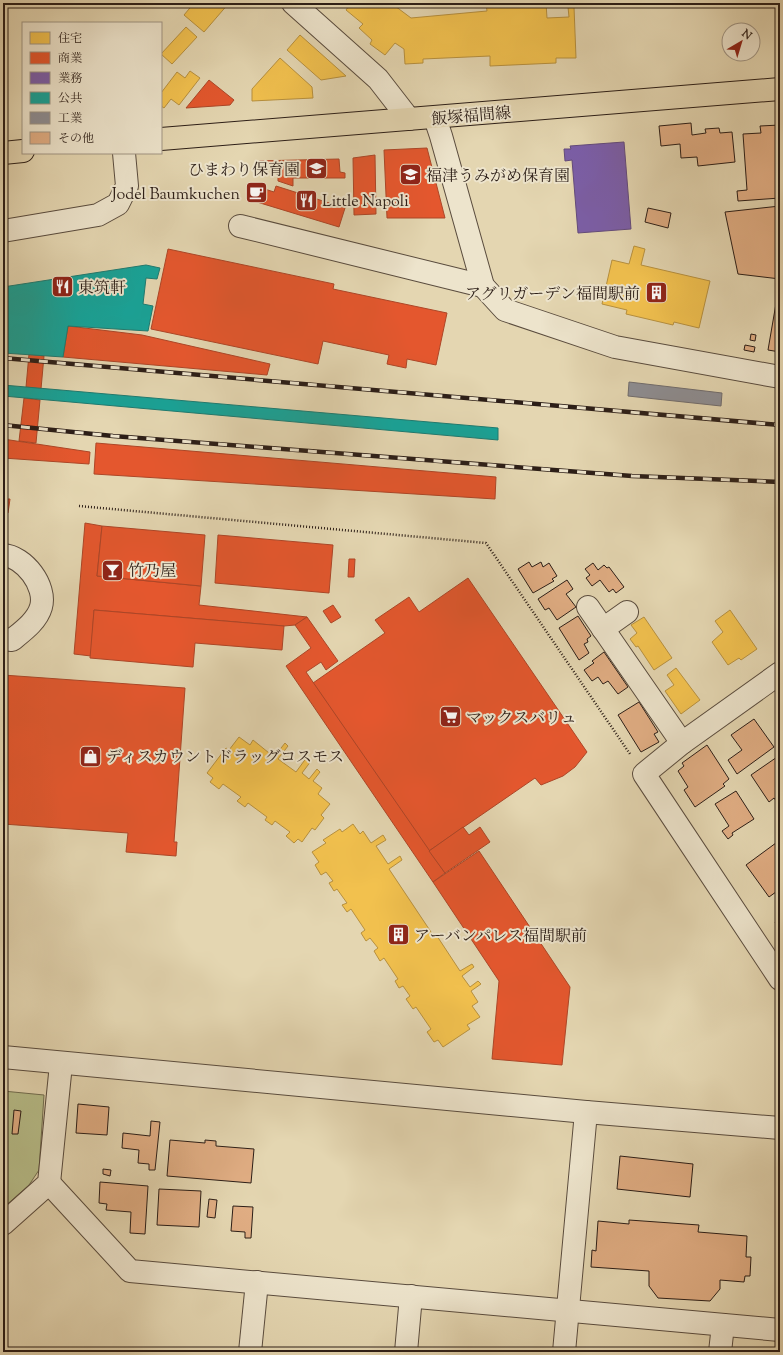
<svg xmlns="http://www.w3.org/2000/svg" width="783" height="1355" font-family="'Sorts Mill Goudy','Noto Serif JP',serif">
	<rect width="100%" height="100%" fill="#e4d6b1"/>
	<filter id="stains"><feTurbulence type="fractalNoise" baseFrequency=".005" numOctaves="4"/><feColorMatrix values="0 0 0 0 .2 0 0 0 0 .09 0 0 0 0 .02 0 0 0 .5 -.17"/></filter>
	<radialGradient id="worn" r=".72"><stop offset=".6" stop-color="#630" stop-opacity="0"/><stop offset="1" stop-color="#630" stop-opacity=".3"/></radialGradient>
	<polygon fill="#b7bd89" stroke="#726e50" points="3,1091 44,1095 39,1170 29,1185 3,1208"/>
	<g fill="#f2c14e" stroke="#b7903e">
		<polygon points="194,3 229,3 204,32 184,15"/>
		<polygon points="351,3 391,3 411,18 487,11 486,3 546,3 547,18 569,17 568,7 574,7 576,58 556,58 556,63 490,66 490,56 423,59 423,63 405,64 404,49 395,43 385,55 370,44 372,40 359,28 363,24 346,10"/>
		<polygon points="186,27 197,37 172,64 161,54"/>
		<polygon points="300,35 346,76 321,80 287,50"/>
		<polygon points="280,58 312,87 313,98 252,101 252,89"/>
		<polygon points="190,71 200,78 179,105 171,99 164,108 161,106 161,93 177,72 185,78"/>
		<polygon points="634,246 645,249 641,265 710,281 699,328 674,322 673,325 626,314 627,310 602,304 612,260 629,264"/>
		<polygon points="730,610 757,649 741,660 739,658 728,665 712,642 723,632 715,621"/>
		<polygon points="644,617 672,658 654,670 638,646 636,647 630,639 637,633 631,625"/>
		<polygon points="676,668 700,700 681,714 665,691 674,685 667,675"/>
		<polygon points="239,737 250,745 253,740 274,757 285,743 288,746 278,759 296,772 307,757 311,761 302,773 309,779 317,769 320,772 313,781 322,788 318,794 330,804 321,815 324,818 315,830 312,828 302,842 298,839 294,843 286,836 290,832 275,821 272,825 265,820 267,817 248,803 245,807 237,801 241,797 223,784 219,789 210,782 213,778 207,773 226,748 229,750"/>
		<polygon points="353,824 360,834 363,831 371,843 383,835 386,840 376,846 388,864 400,856 402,860 389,869 435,938 437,936 460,971 472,964 474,967 462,976 470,987 478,981 481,984 471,991 478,1002 472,1006 480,1017 467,1025 470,1029 443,1047 438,1040 434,1042 427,1032 431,1029 416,1007 413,1009 406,999 410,996 403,986 399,988 395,981 398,979 384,958 380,961 374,951 378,948 370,938 366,941 361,933 365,930 351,909 347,912 342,905 347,903 337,889 334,891 329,883 333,881 326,872 321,875 315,865 319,862 312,852 326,843 323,840 340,829 342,832"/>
	</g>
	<g fill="#e4572e" stroke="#ad4627">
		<polygon points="209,80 234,100 230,105 186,108"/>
		<polygon points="427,148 445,218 387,218 384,150"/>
		<polygon points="375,155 376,214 354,215 353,158"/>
		<polygon points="339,159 340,172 345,173 345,178 293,178 293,186 278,181 278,164 256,165 256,161"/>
		<polygon points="252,185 274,192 276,186 345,208 339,227 247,199"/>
		<polygon points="168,249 334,284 333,289 447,313 436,365 407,359 406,368 387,364 389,355 323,341 318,364 151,329"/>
		<polygon points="68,326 142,335 270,364 267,375 63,357"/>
		<polygon points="29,354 44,356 41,389 26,387"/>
		<polygon points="24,398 40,400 36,443 19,441"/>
		<polygon points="3,439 90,452 89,464 3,458"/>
		<polygon points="96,443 496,477 495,499 94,474"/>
		<polygon points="3,499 10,499 8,513 3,513"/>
		<polygon points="85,523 102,526 97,576 201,586 199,605 307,617 295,625 284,626 94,610 91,656 74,654"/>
		<polygon points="102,526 205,535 201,586 97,576"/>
		<polygon points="218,535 333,545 329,593 215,583"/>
		<polygon points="349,559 355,559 354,577 348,577"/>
		<polygon points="468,578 587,752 575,767 563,776 541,785 535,778 429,851 313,683 385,633 375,620 409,597 419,612"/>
		<polygon points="333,605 341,617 331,623 323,611"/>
		<polygon points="94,610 284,626 282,650 195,643 193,667 90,658"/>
		<polygon points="307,617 338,661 326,670 321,662 306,672 445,873 433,882 286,666 311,648 295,625"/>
		<polygon points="3,675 185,688 174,842 177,842 176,856 126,852 128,833 3,824"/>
		<polygon points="463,827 469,835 480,827 490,842 445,873 429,851"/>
		<polygon points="479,851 570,987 562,1065 492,1059 499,981 433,882"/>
	</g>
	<polygon fill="#7b5ea7" stroke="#634b7c" points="624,142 631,229 578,233 572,160 565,161 564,149 571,149 570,146"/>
	<g fill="#17a398" stroke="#1d7b71">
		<polygon points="146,265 160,268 157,279 146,278 143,304 153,306 148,331 68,326 63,357 3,353 3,287"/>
		<polygon points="3,385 498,428 498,440 3,396"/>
	</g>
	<polygon fill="#8d8d92" stroke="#706c6d" points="629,382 722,393 721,406 628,396"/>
	<g fill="#e0ad83" stroke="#2c1e17">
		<polygon points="691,123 692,135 706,133 705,129 719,128 720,133 732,132 735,162 698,166 697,157 681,158 680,144 661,146 659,126"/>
		<polygon points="780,125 780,198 738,201 737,191 747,190 743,134 761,133 760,126"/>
		<polygon points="780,206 780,279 738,274 725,212"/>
		<polygon points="648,208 671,213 668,228 645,222"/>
		<polygon points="779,286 780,286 780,352 768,350"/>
		<polygon points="751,334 756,335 755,341 750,340"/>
		<polygon points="745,345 755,347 754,352 744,350"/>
		<polygon points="529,562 532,567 541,562 543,567 549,563 557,576 552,579 554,581 533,593 518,569"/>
		<polygon points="593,563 598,570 604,565 607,568 609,567 624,587 616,593 613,589 609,592 600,580 592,586 586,578 590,575 585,569"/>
		<polygon points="567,580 573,589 566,594 576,607 557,620 549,608 545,610 538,599"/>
		<polygon points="578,616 591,636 587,639 588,642 584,644 589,653 579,660 559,628"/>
		<polygon points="604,652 628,687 618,694 608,681 603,684 598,677 592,681 584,670 594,663 592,661"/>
		<polygon points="639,702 658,732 654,734 659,742 641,752 618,715"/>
		<polygon points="754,719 774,747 737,774 728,760 742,750 731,735"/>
		<polygon points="707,745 729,779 723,784 725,786 695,807 684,790 688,787 678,771 684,766 682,763"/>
		<polygon points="780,755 780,806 774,798 769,802 751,775"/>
		<polygon points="736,791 754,819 732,833 733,835 728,839 722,831 729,826 715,804"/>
		<polygon points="780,840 780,889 769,897 746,865"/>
		<polygon points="780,918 780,930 775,922"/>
		<polygon points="78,1104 109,1107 107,1135 76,1133"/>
		<polygon points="14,1110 21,1111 18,1134 12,1134"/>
		<polygon points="151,1121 160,1122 155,1170 149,1170 149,1164 138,1163 139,1150 122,1148 123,1133 150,1136"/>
		<polygon points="170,1140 205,1143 205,1140 216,1141 216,1146 254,1149 251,1183 167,1176"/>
		<polygon points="620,1156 693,1164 690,1197 617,1189"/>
		<polygon points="103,1169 111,1170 110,1176 103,1174"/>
		<polygon points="100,1182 148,1186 145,1234 130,1233 131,1212 106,1210 107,1204 99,1203"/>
		<polygon points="159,1189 201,1191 199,1227 157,1225"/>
		<polygon points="209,1199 217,1200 215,1218 207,1217"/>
		<polygon points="233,1206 253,1207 251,1238 245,1238 245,1232 231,1231"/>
		<polygon points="629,1220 699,1225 698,1232 747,1236 746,1257 751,1257 750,1276 745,1276 744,1282 720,1280 720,1289 710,1301 658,1298 649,1286 649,1271 591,1267 592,1250 596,1251 598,1221 629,1224"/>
	</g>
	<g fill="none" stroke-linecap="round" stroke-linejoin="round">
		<defs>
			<g id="minor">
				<polyline points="293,3 378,79 409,119"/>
				<polyline points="435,118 441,136 483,286 505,310 615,347 780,377"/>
				<polyline points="240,226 483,286"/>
				<polyline points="3,231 98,215 118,204 127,186 124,153"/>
				<path d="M 3,555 C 24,556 47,586 41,607 C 37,621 23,631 12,640 L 3,639"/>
				<polyline points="588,607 682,743"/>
				<polyline points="603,629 627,612"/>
				<polyline points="780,673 682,743 644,774 780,979"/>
				<polyline points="3,1057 586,1112 780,1128"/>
				<polyline points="49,1183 130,1271 780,1330"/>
				<polyline points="3,1224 49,1183 61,1064"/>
				<polyline points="250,1352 257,1282"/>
				<polyline points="406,1352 411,1296"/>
				<polyline points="564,1352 586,1112"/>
				<polyline points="720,1352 723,1325"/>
			</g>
			<g id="major">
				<polyline points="161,139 780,89"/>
				<polyline points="3,153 23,151"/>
			</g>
		</defs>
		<use href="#minor" stroke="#5a4c3e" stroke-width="24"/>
		<use href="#major" stroke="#2c1e17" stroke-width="24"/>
		<polyline stroke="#2c1e17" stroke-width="2.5" stroke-dasharray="1 2" stroke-linecap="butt" points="79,506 486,543 630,754"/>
		<use href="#minor" stroke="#ede4cc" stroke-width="22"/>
		<use href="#major" stroke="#e4d6b1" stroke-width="22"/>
		<defs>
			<g id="rail">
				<polyline points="3,358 780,425"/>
				<polyline points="3,425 113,436 632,476 780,482"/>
			</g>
		</defs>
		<use href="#rail" stroke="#2c1e17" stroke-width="4.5"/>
		<use href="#rail" stroke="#ede4cc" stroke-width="3" stroke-dasharray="9" stroke-linecap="butt"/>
	</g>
	<defs>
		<symbol id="school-square" viewBox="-11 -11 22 22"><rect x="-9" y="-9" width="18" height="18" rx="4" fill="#8f2418" stroke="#ede4cc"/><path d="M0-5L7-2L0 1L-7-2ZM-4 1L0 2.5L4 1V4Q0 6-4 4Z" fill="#fff"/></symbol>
		<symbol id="cafe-square" viewBox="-11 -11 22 22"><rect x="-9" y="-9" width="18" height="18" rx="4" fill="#8f2418" stroke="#ede4cc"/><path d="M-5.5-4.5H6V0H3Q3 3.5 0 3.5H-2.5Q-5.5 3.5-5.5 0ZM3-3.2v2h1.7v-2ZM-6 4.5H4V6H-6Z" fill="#fff"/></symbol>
		<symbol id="restaurant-square" viewBox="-11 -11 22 22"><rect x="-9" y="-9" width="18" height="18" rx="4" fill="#8f2418" stroke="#ede4cc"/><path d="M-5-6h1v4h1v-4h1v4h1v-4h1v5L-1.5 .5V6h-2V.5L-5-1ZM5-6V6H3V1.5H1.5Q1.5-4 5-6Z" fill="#fff"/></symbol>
		<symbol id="building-square" viewBox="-11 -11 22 22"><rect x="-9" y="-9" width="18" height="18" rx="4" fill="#8f2418" stroke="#ede4cc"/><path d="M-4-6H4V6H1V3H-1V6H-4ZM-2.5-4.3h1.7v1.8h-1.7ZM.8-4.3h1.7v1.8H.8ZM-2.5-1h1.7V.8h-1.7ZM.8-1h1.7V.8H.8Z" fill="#fff"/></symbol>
		<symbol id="bar-square" viewBox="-11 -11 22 22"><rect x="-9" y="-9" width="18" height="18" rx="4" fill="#8f2418" stroke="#ede4cc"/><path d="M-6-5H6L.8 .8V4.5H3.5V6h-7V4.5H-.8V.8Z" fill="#fff"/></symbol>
		<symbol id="supermarket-square" viewBox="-11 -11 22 22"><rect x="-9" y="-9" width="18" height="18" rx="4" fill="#8f2418" stroke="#ede4cc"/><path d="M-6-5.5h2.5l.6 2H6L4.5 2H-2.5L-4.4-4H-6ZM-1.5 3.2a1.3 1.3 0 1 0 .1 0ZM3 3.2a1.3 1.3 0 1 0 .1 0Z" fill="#fff"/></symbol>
		<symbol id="shop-square" viewBox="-11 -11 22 22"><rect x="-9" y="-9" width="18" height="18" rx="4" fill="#8f2418" stroke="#ede4cc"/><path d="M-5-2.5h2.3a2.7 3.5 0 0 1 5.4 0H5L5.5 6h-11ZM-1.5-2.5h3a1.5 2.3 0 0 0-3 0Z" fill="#fff"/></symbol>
	</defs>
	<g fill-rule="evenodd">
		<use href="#school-square" x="304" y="156" width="25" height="25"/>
		<use href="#school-square" x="398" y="162" width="25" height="25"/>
		<use href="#cafe-square" x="244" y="180" width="25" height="25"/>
		<use href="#restaurant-square" x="294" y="188" width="25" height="25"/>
		<use href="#restaurant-square" x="50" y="274" width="25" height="25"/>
		<use href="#building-square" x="644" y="280" width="25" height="25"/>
		<use href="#bar-square" x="100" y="558" width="25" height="25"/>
		<use href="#supermarket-square" x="438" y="704" width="25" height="25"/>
		<use href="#shop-square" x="78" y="744" width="25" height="25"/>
		<use href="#building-square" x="386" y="922" width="25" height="25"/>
	</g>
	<g text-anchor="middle" stroke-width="4" stroke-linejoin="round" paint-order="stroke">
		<g font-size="16" fill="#2c1e17" stroke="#ede4cc">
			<text transform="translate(471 115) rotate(-5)" y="6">飯塚福間線</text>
		</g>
		<g font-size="16" fill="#2c1e17" stroke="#ede4cc" text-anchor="start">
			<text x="300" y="175" text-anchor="end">ひまわり保育園</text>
			<text x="426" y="181">福津うみがめ保育園</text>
			<text x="240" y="199" text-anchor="end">Jodel Baumkuchen</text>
			<text x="322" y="206">Little Napoli</text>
			<text x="78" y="293">東筑軒</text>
			<text x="640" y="299" text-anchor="end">アグリガーデン福間駅前</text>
			<text x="128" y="576">竹乃屋</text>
			<text x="466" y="723">マックスバリュ</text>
			<text x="106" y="762">ディスカウントドラッグコスモス</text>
			<text x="414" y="941">アーバンパレス福間駅前</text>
		</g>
	</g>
	<rect width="783" height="1355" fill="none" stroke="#e4d6b1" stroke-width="16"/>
	<rect x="4" y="4" width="775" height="1347" fill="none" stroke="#2c1e17" stroke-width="2"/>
	<rect x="8" y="8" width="767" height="1339" fill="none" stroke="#2c1e17"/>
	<rect x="22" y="22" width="140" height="132" fill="#ede4cc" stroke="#a09584"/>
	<rect x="30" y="32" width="20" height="12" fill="#f2c14e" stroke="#a09584"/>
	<text x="58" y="42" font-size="12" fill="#2c1e17">住宅</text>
	<rect x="30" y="52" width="20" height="12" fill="#e4572e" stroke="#a09584"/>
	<text x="58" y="62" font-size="12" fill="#2c1e17">商業</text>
	<rect x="30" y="72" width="20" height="12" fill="#7b5ea7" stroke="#a09584"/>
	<text x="58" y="82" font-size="12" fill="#2c1e17">業務</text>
	<rect x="30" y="92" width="20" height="12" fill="#17a398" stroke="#a09584"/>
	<text x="58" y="102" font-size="12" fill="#2c1e17">公共</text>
	<rect x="30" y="112" width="20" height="12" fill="#8d8d92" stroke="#a09584"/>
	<text x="58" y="122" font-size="12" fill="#2c1e17">工業</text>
	<rect x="30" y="132" width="20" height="12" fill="#e0ad83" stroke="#a09584"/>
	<text x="58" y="142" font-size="12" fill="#2c1e17">その他</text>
	<g transform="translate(741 42) rotate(38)"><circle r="19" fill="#ede4cc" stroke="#a09584"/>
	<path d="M0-3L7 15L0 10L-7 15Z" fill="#8f2418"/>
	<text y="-6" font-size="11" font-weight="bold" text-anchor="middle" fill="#2c1e17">N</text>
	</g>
	<rect width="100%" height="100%" filter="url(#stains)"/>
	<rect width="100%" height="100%" fill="url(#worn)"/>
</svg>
